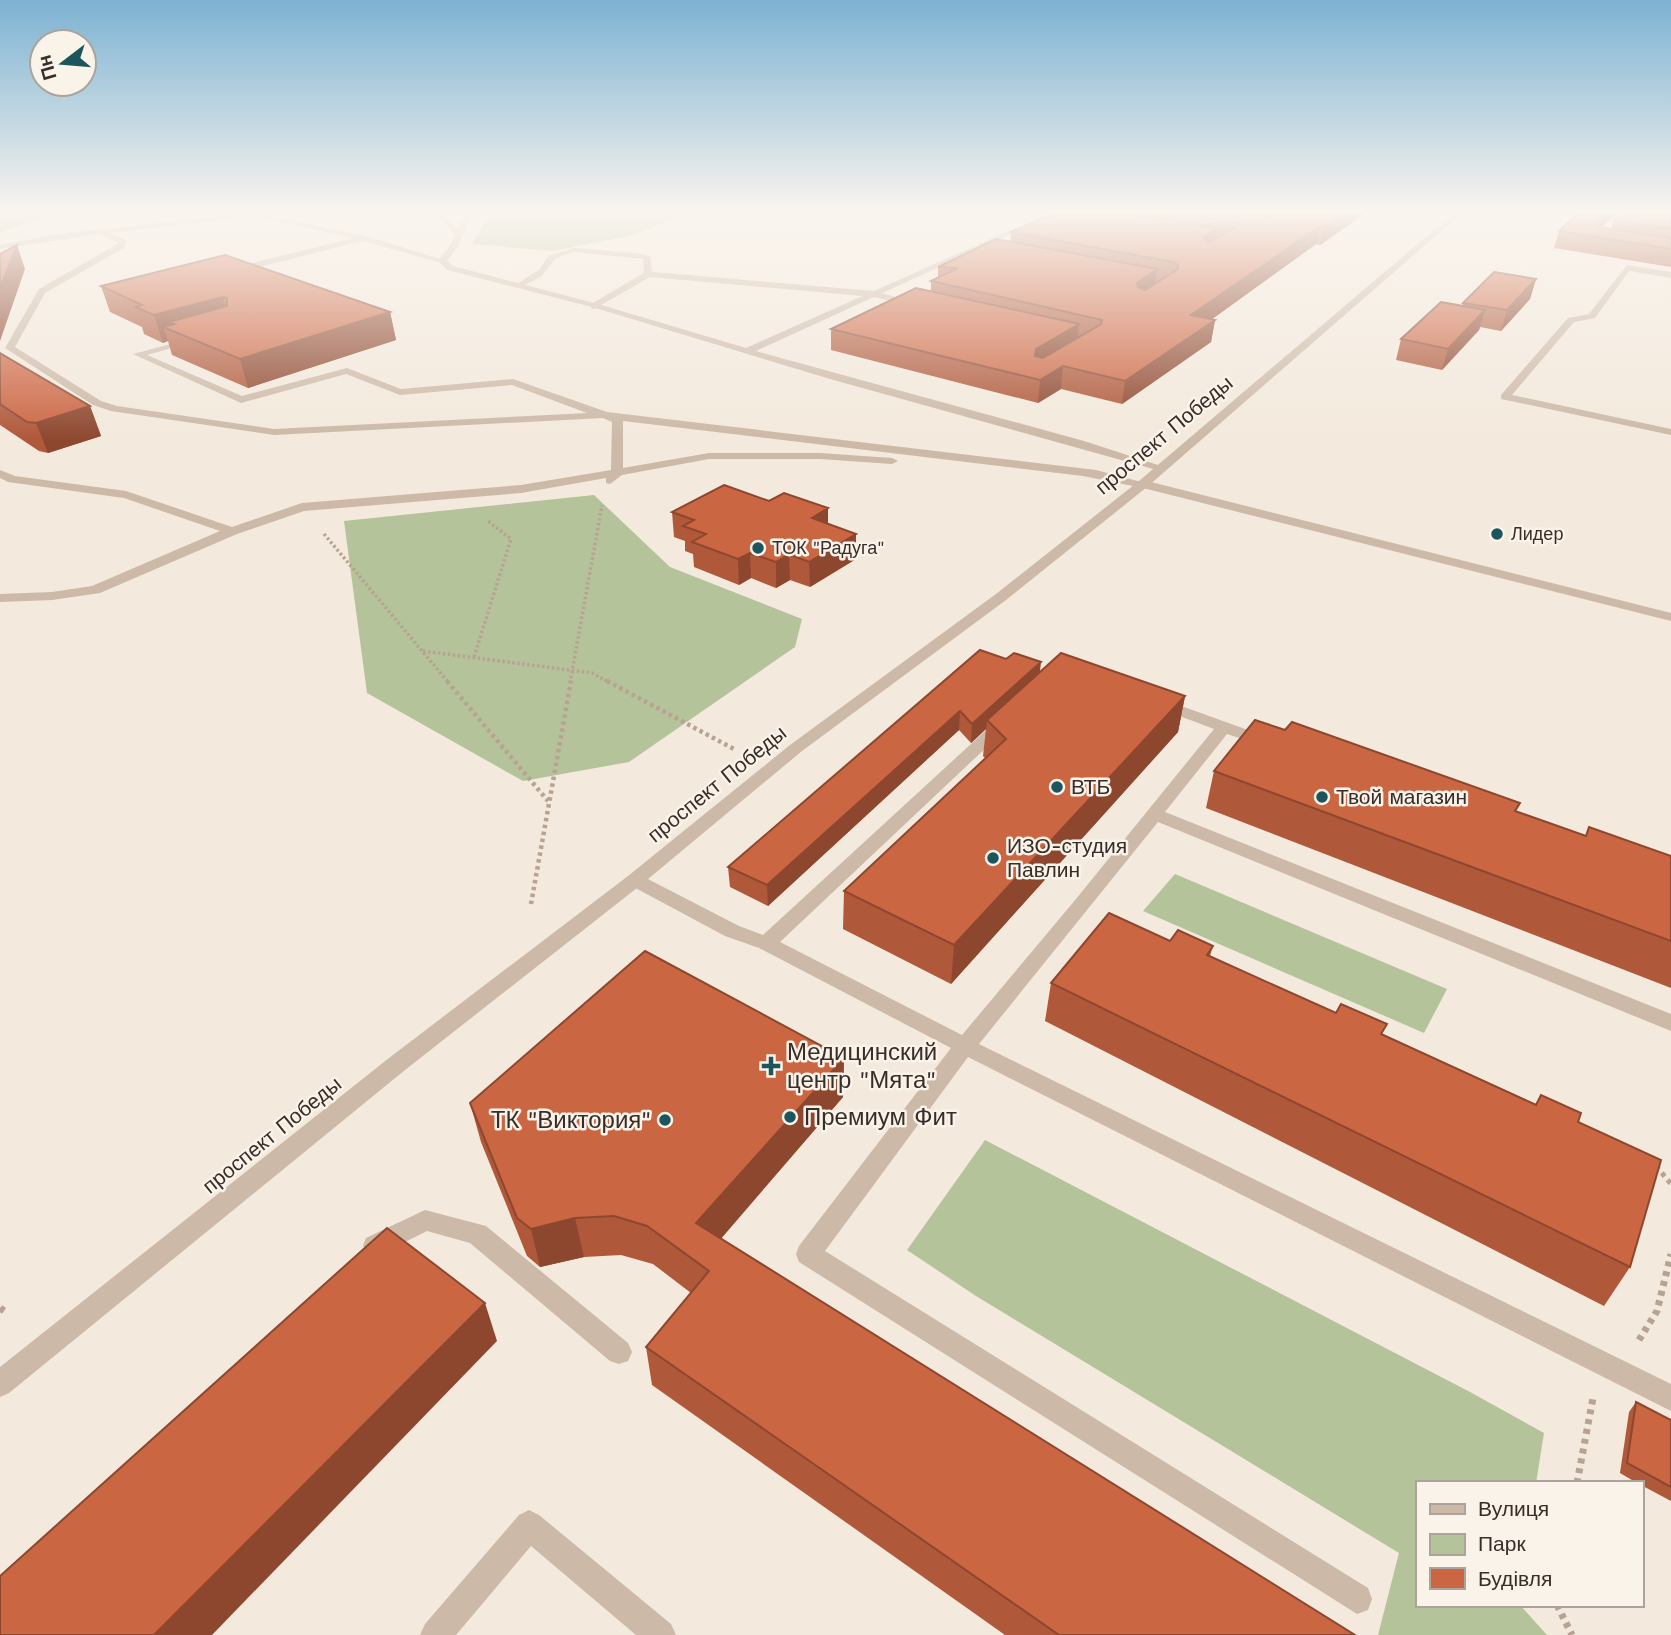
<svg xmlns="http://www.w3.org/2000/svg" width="1671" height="1635" font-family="'Work Sans',sans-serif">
	<rect width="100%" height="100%" fill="#f3e9dc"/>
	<g fill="#b5c39b">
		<polygon points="0,213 55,213 0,233"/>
		<polygon points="491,213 686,213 630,236 552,251 472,244"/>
		<polygon points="594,495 670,567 802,619 795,647 629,762 523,781 367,693 344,521"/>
		<polygon points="1175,874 1447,989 1424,1033 1143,911"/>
		<polygon points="985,1140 1470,1392 1544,1433 1536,1483 1417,1483 1417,1605 1520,1605 1547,1635 1378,1635 1399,1553 976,1296 907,1250"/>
	</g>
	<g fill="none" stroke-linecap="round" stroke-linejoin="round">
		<g stroke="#b8a392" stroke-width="3.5" stroke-dasharray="2.5 2.5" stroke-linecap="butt">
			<polyline points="324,534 449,683"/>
			<polyline points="423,651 592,673 610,683"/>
			<polyline points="474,657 511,539 488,521"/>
			<polyline points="570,683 602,505"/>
		</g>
		<g stroke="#b8a392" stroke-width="4.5" stroke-dasharray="3.5 3.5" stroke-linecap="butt">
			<polyline points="447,681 548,801"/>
			<polyline points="607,681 734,749"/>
			<polyline points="531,904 571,681"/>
		</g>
		<polyline stroke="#b8a392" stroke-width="5" stroke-dasharray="4.5 4.5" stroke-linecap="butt" points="1656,1166 1671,1184"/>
		<g stroke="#b8a392" stroke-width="7" stroke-dasharray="5 5" stroke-linecap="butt">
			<polyline points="0,1308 7,1313"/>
			<polyline points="1639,1340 1657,1311 1671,1254"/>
			<polyline points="1577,1483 1593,1398"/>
			<polyline points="1557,1605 1572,1635"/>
		</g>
		<g fill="#ccb9a7" fill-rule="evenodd">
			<polygon points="28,213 39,213 0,225 0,221"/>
			<polygon points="247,213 258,213 369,237 446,261 442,263 363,241 235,273 232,268 353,238 254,216 110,233 126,240 124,248 45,293 15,347 101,401 117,406 274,429 587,413 512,385 400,395 346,374 241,403 133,354 193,338 193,342 147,355 242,396 347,368 401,389 513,379 607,412 1096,470 1149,484 1143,488 1083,476 623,421 623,468 709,453 820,453 892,458 898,461 892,464 820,459 709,459 622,475 610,484 606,483 606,478 521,493 304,511 237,534 100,593 52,600 0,602 0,594 52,592 92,586 220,531 124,498 8,482 0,478 0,470 15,476 126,491 232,527 302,503 521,485 611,470 612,422 603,418 274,435 111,411 93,405 5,348 39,289 119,243 99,234 0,249 0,245 59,234"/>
			<polygon points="437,213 444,213 462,236 456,236"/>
			<polygon points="1605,213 1671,220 1671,224 1609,215"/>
			<polygon points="574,248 636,253 650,256 652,272 874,291 921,304 916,307 874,297 650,277 594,309 591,308 591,304 644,273 643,259 574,252 563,255 555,259 542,276 521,287 517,284 540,269 548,256"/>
			<polygon points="1627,265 1671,272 1671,278 1629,271 1595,318 1574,322 1512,395 1671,429 1671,435 1501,399 1501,395 1568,318 1589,314"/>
			<polygon points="1162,699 1273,739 1275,742 1267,747 1227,734 1165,812 1671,1014 1671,1031 1158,822 979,1044 1671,1384 1671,1411 968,1057 825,1251 1368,1588 1372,1599 1368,1610 1357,1614 799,1262 796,1254 799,1246 951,1048 759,948 725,936 628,884 626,880 628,876 642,876 739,926 763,935 996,721 1008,721 1010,724 1008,727 780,942 962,1035 1076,899 1214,729 1156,707 1154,704"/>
			<polygon points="425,1210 486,1226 628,1343 632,1352 628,1361 619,1364 610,1361 470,1243 427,1231 375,1257 366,1254 363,1246 366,1238"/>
			<polygon points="529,1510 539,1515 671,1624 676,1635 636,1635 531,1546 456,1635 420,1635 425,1624 519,1515"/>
		</g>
		<g fill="#ccb9a7" fill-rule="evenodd">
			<polygon points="465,213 472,213 459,245 447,261 453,266 598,304 746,348 1049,213 1057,213 756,351 1084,441 1167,468 1157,470 830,379 592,307 447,270 438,261 451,244"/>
			<polygon points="1143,480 1671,613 1671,621 1139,487 1137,484"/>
		</g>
		<polygon fill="#ccb9a7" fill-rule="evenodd" points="1454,213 1462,213 1147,487 1006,600 802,751 642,884 405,1070 9,1393 0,1397 0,1367 389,1058 628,876 790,745 996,594 1139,481"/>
	</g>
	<g fill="#af583a">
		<polygon points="1054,213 1366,213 1320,245 1316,244 1211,320 1215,320 1211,342 1122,404 1061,389 1038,403 831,350 831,329 931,292 931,281 938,278 938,267 1010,242 1011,232"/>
		<polygon points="1671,213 1671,267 1554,248 1559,231 1613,217 1601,227 1611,229 1614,220"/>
		<polygon points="1536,279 1530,299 1501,331 1480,327 1479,330 1442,370 1396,360 1401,339 1462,306 1463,303"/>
		<polygon points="101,286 390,312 396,340 248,388 172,355 168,341 163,343 144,334 142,327 110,312"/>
		<polygon points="0,353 90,406 101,436 48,453 39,451 0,425"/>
		<polygon points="672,512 828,523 856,559 810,587 790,580 776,588 751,578 739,585 694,567 693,554 685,551 685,541 674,537"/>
		<polygon points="980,650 1040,672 1185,696 1178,732 951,984 843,929 844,891 985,758 983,756 986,729 971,743 959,730 768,906 730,887 728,867"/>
		<polygon points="1214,771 1516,812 1585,836 1671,856 1671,988 1206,808"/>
		<polygon points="1170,941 1213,946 1210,956 1536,1104 1578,1122 1630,1267 1604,1306 1045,1021 1051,983"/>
		<polygon points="844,1058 843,1097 721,1238 1355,1635 1005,1635 652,1385 646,1347 691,1293 653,1264 621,1255 584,1257 540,1267 527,1256 481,1142 470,1103"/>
		<polygon points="1636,1402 1671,1420 1671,1501 1641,1485 1641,1483 1637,1483 1620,1473 1629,1412"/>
	</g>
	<g fill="#8e472f">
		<polygon points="1345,213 1366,213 1320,245 1324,226"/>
		<polygon points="1605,213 1614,213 1613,217 1590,237 1596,220"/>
		<polygon points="1320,226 1316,244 1187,337 1191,315"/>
		<polygon points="1217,228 1214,246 1199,255 1203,237"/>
		<polygon points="17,245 25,269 0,341 0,288"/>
		<polygon points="1157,269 1154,289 1134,303 1137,283"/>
		<polygon points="1536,279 1530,299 1501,331 1507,310"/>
		<polygon points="223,297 230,323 174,324 169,322 171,331 163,327 168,341 163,343 154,315"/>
		<polygon points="1485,310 1479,330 1442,370 1448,349"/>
		<polygon points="390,312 396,340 248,388 240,359"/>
		<polygon points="1215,320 1211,342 1122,404 1125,381"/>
		<polygon points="1079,324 1077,345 1034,371 1036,349"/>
		<polygon points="1063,366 1061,389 1038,403 1040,380"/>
		<polygon points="90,406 101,436 48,453 36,423"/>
		<polygon points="828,508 828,533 812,518"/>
		<polygon points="856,534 856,559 810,587 809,562"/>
		<polygon points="750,553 751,578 739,585 738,559"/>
		<polygon points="789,554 790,580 776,588 776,562"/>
		<polygon points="1041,662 1039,681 987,720 986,729 971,743 972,724"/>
		<polygon points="1185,696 1178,732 951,984 954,945"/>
		<polygon points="960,711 959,730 768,906 767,885"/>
		<polygon points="844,1058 843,1097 701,1262 696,1223"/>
		<polygon points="575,1218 584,1257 540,1267 531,1229"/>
		<polygon points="485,1303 497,1341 212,1635 154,1635"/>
	</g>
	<g fill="#cb6643" stroke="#8e472f" stroke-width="2">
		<polygon points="1054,213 1129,213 1217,228 1203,237 1208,243 1239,226 1237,223 1176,213 1345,213 1324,226 1320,226 1191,315 1215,320 1125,381 1063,366 1040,380 831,329 916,288 1079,324 1036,349 1035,356 1043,358 1101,324 1102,320 931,281 958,268 938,267 996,239 1157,269 1137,283 1138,287 1145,290 1178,269 1178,265 1173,262 1011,232"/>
		<polygon points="1578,213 1605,213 1596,220 1598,227 1671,238 1671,249 1559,231"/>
		<polygon points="1622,213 1671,213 1671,229 1614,220"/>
		<polygon points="17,245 0,288 0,254"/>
		<polygon points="225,255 390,312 240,359 163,327 174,324 169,322 227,306 227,298 223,297 154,315 135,307 142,305 101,286"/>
		<polygon points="1494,272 1536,279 1507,310 1463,303"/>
		<polygon points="1441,302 1485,310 1448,349 1401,339"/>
		<polygon points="0,353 90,406 36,423 27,422 0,404"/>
		<polygon points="724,485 769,501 784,493 828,508 812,518 856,534 809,562 789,554 776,562 750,553 738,559 692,542 706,534 683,526 694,520 672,512"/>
		<polygon points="980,650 1006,659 1014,653 1041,662 972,724 960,711 767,885 728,867"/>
		<polygon points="1061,653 1185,696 954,945 844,891 1006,739 987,720"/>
		<polygon points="1255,720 1285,730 1292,722 1520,803 1515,811 1586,836 1589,827 1671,856 1671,941 1214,771"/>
		<polygon points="1109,913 1170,941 1178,930 1213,946 1207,955 1336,1013 1341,1004 1387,1024 1381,1034 1536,1105 1541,1095 1581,1113 1578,1122 1661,1160 1630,1267 1051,983"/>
		<polygon points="645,951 844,1058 696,1223 1355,1635 1059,1635 646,1347 709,1271 647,1226 614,1216 575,1218 531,1229 517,1218 470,1103"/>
		<polygon points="387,1228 485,1303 154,1635 0,1635 0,1576"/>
		<polygon points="1636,1402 1671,1420 1671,1487 1627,1463"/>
	</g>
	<linearGradient id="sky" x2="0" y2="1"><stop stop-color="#7cb2d2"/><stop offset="0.48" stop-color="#faf5ef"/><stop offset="1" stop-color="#faf5ef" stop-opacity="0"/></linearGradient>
	<rect width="1671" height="441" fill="url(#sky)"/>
	<g fill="#1c565c" stroke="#faf3e9" stroke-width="2.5">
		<circle cx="1497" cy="534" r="7"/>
		<circle cx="758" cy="548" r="7"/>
		<circle cx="1057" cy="787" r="7"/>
		<circle cx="1322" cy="797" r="7"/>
		<circle cx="993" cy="858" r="7"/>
		<path d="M767.5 1055.5h7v7h7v7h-7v7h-7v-7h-7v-7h7z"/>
		<circle cx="790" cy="1117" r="7"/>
		<circle cx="665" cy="1120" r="7"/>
	</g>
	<g text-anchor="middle" stroke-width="5" stroke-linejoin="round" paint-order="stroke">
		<g font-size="18" fill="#382d28" stroke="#faf3e9" text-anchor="start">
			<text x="1511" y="540">Лидер</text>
			<text x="772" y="554">ТОК "Радуга"</text>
		</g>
		<g font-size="21" fill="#382d28" stroke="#faf3e9">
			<text transform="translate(1164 435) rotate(-40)" y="7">проспект Победы</text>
			<text transform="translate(717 784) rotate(-39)" y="7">проспект Победы</text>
			<text transform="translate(272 1135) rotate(-39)" y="7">проспект Победы</text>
		</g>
		<g font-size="21" fill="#382d28" stroke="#faf3e9" text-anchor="start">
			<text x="1071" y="794">ВТБ</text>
			<text x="1336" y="804">Твой магазин</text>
			<text x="1007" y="853">ИЗО-студия<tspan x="1007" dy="24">Павлин</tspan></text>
		</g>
		<g font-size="24" fill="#382d28" stroke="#faf3e9" text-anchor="start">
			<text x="787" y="1060">Медицинский<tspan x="787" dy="28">центр "Мята"</tspan></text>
			<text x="804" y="1125">Премиум Фит</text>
			<text x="651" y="1128" text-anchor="end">ТК "Виктория"</text>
		</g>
	</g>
	<rect x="1416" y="1481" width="228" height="126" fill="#faf3e9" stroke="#aca49c" stroke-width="2"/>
	<rect x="1430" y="1504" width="35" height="10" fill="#ccb9a7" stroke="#aca49c" stroke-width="2"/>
	<text x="1478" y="1516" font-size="21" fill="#382d28">Вулиця</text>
	<rect x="1430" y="1534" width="35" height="21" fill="#b5c39b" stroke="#aca49c" stroke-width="2"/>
	<text x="1478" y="1551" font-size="21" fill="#382d28">Парк</text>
	<rect x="1430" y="1568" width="35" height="21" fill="#cb6643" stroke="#aca49c" stroke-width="2"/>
	<text x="1478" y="1586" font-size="21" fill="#382d28">Будівля</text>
	<g transform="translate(63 63) rotate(254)"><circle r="33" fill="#faf3e9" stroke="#aca49c" stroke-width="2"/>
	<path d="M0-5L12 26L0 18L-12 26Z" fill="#1c565c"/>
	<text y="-10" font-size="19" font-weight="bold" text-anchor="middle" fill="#382d28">Пн</text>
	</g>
</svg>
